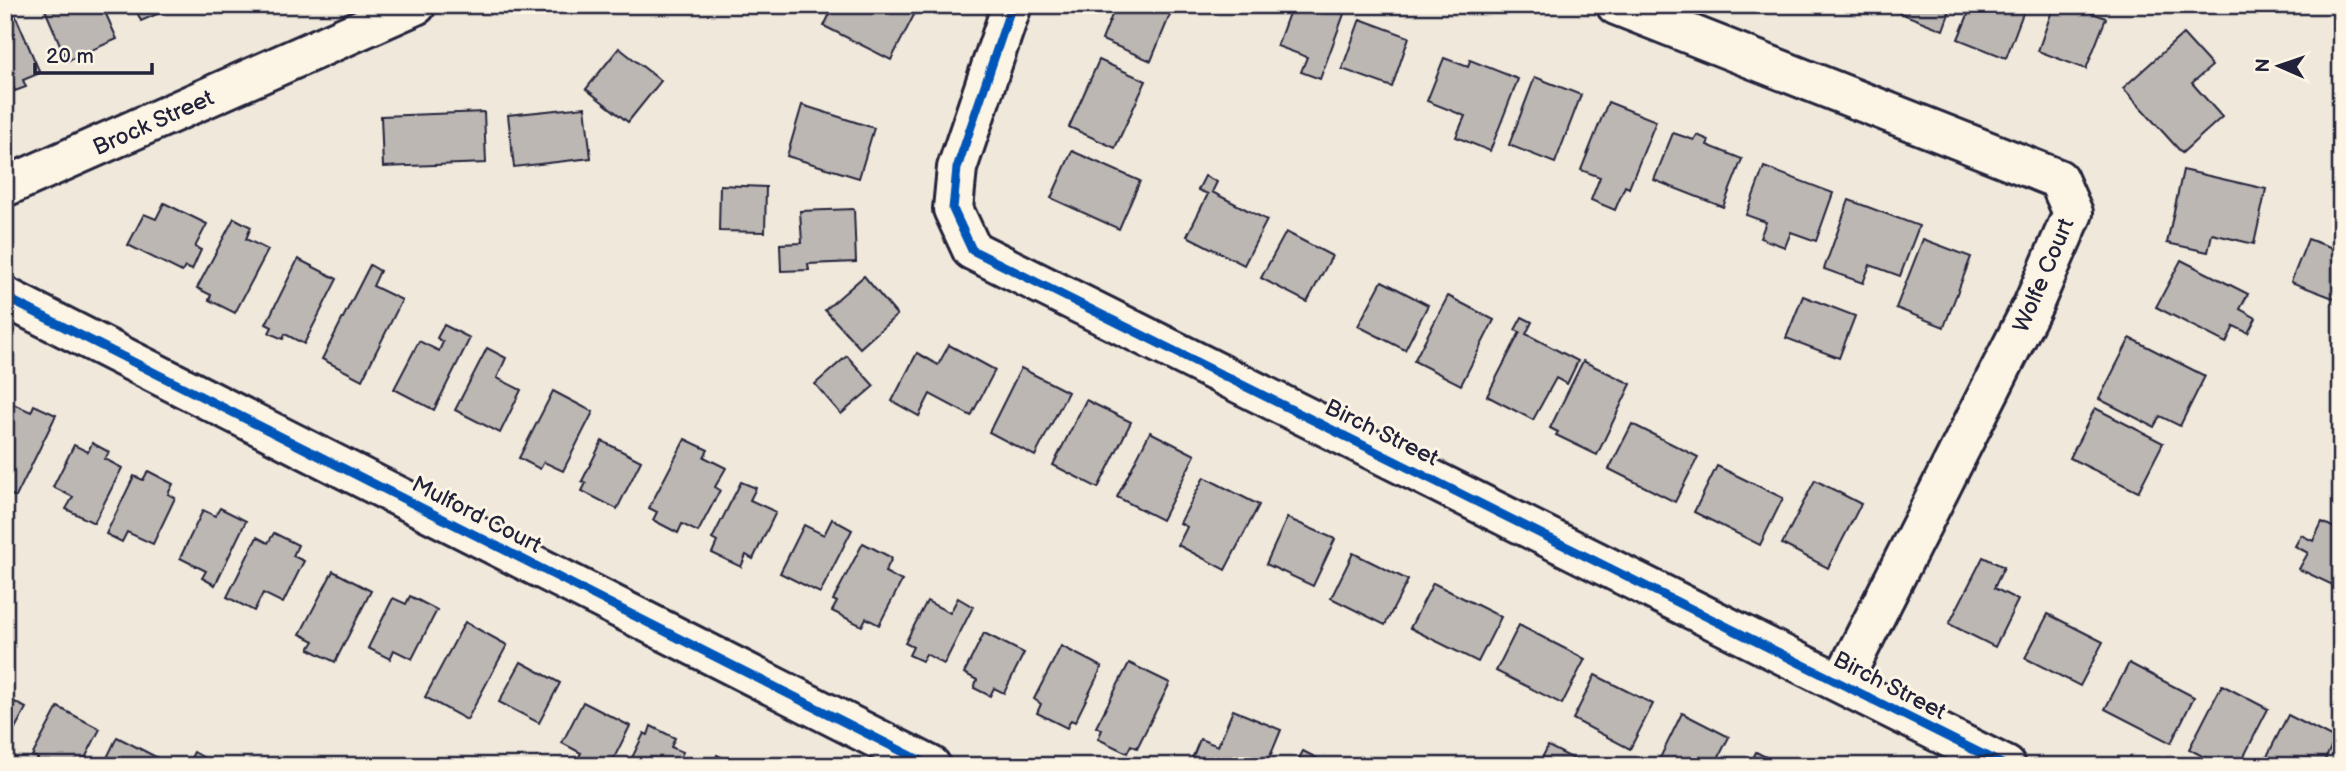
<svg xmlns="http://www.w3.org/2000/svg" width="2346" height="771" font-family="'Balsamiq Sans',sans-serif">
	<rect width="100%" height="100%" fill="#efe8db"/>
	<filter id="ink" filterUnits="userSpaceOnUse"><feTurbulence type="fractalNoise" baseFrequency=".0143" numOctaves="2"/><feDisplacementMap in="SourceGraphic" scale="14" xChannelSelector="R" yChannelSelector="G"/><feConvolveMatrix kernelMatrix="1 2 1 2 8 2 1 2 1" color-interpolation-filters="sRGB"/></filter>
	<g filter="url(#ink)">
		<g fill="#bcb7b3" stroke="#22223b" stroke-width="2">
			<polygon points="5,5 11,5 40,73 23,80 26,87 15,91 12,84 5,87"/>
			<polygon points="43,5 102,5 117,39 67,61"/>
			<polygon points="134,5 178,5 141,21"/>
			<polygon points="834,5 900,5 915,13 891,60 824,26"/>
			<polygon points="1116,5 1174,5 1151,61 1102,40"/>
			<polygon points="1292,5 1321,5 1344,14 1320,79 1301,72 1307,57 1277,46"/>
			<polygon points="1897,5 1952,5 1943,30 1895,11"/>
			<polygon points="1972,5 2026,5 2006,58 1958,39"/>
			<polygon points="2054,5 2071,5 2106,18 2086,69 2038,51"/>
			<polygon points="1360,19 1409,37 1392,87 1342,69"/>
			<polygon points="2183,34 2212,66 2192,83 2222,117 2182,153 2123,88"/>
			<polygon points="619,48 661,81 628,122 586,89"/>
			<polygon points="1444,58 1468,67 1470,60 1518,79 1490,151 1456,137 1465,116 1427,101"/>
			<polygon points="1099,60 1146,81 1115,148 1069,127"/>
			<polygon points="1535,77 1581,95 1555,163 1509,145"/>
			<polygon points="1608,102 1656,121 1629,188 1625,186 1615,210 1591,200 1600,177 1581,170"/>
			<polygon points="802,105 874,128 859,178 787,156"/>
			<polygon points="585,107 591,158 514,167 508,115"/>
			<polygon points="484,112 486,163 383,167 381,116"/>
			<polygon points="1673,133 1694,140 1697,135 1709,140 1707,145 1742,159 1723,207 1654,180"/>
			<polygon points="1072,151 1140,181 1119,229 1051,198"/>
			<polygon points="1764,167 1833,193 1816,241 1791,232 1785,247 1760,238 1766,222 1746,215"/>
			<polygon points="2183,170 2266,189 2254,244 2212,234 2208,252 2167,243"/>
			<polygon points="1205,176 1217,182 1212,192 1267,220 1244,265 1187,236 1208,194 1198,190"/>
			<polygon points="720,185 766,187 765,232 719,231"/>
			<polygon points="1849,200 1919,226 1900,276 1870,265 1863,283 1824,269"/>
			<polygon points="164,203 207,224 195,247 201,250 192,270 185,267 182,272 128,245 144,214 156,219"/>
			<polygon points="854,209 856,262 808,264 809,270 781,271 780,244 802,243 800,211"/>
			<polygon points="234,218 251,227 246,239 268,250 235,313 209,300 211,295 197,288"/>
			<polygon points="1286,232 1332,256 1307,302 1261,278"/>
			<polygon points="1923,239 1971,257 1944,327 1896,308"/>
			<polygon points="2308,239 2341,251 2341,301 2291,282"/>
			<polygon points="298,259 337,279 304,344 285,334 283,339 269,333 272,327 266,324"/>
			<polygon points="2181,260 2248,294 2240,309 2256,318 2248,333 2234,326 2226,343 2156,307"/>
			<polygon points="370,265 380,271 373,286 402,300 362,380 322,359"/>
			<polygon points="864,276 897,315 860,348 825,310"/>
			<polygon points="1382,281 1428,305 1405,350 1358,326"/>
			<polygon points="1448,296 1494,320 1461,385 1414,361"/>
			<polygon points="1803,296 1855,316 1839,358 1786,338"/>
			<polygon points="1522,317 1532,322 1526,334 1578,361 1567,384 1556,378 1533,420 1487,396 1520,332 1515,330"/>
			<polygon points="444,325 470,338 434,410 394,389 419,341 439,351 443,342 437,338"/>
			<polygon points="2130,338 2205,376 2180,426 2160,416 2154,427 2099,399"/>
			<polygon points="949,345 995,370 971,416 930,394 919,416 892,401 917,353 938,365"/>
			<polygon points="487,348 506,358 497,378 521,390 500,433 455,410"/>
			<polygon points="847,356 874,386 841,414 815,384"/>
			<polygon points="1583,361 1631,384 1597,455 1556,435 1558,432 1550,428"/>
			<polygon points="1021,368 1068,392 1035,456 989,432"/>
			<polygon points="553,391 593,412 563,471 544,462 540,469 519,458"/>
			<polygon points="1086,400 1131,422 1098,488 1053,465"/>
			<polygon points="11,403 31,412 34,405 56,415 16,497 5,492 5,415"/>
			<polygon points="2095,408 2163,443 2138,492 2070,458"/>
			<polygon points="1632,424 1698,457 1675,502 1609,469"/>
			<polygon points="1150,432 1195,455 1162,520 1117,497"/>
			<polygon points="685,439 708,450 704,457 726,468 715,487 720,490 698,532 682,524 678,533 653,520 657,512 649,508"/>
			<polygon points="602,441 641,461 617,509 582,491 586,483 582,481"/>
			<polygon points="92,443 109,452 105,459 122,468 94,523 66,509 73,497 53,487 74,445 88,452"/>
			<polygon points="2341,447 2341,470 2333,467"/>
			<polygon points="1717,466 1783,498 1760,545 1694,512"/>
			<polygon points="148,471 173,484 168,494 175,498 153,544 127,532 122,542 106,534 134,476 143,480"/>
			<polygon points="1204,477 1259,505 1225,570 1178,545 1187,527 1180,523"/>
			<polygon points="1815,480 1861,504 1828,568 1782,544"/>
			<polygon points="741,482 756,488 750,500 776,512 753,559 746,555 741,567 712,553 717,542 712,539"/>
			<polygon points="220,508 246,521 215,585 202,578 206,571 180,558 203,510 215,516"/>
			<polygon points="1287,518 1335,539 1313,586 1266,564"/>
			<polygon points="832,519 852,530 820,593 780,573 804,525 824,535"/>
			<polygon points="2322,522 2341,531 2341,589 2299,569 2308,553 2295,546 2301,535 2313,541"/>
			<polygon points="274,533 298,545 293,556 304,561 283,603 263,593 254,611 227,597 257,537 268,543"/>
			<polygon points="863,543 892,558 885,572 902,581 879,625 866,618 862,626 832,611 837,602 833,600"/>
			<polygon points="1353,553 1408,580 1385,625 1331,598"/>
			<polygon points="1983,557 2004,567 1994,588 2018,600 1995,647 1949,624"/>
			<polygon points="333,571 371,591 335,662 309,649 314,641 300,634"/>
			<polygon points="1433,583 1501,617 1478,662 1410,628"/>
			<polygon points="410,596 437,610 412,659 394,650 390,659 368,648 393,598 406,604"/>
			<polygon points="958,598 973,607 944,664 926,654 922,661 909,655 913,647 905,643 927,601 950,613"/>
			<polygon points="2048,614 2103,642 2080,686 2025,658"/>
			<polygon points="465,622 507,645 467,720 425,697"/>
			<polygon points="1519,625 1585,659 1562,704 1496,671"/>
			<polygon points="984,633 1024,653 1004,693 994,688 990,696 974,688 977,680 964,673"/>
			<polygon points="1061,646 1102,667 1075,722 1071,720 1067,728 1037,713 1041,704 1034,699"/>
			<polygon points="521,662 560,683 539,723 499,702"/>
			<polygon points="1129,663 1170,683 1137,748 1131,745 1127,753 1098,739 1102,730 1096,727"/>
			<polygon points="2129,663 2194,697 2171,743 2105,709"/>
			<polygon points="1595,675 1653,704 1630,749 1573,719"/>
			<polygon points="2222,685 2268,709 2239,766 2221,766 2189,749"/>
			<polygon points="5,697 26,708 5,747"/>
			<polygon points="583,702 630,726 610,766 574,766 581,753 562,743"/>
			<polygon points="58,707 100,729 81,766 35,763 38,758 32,756"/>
			<polygon points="1233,710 1281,730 1266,766 1189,766 1200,739 1218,746"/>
			<polygon points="1682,713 1729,737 1714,766 1666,766 1658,762"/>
			<polygon points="2288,715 2335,739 2322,766 2262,766"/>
			<polygon points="651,726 675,738 671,747 683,752 676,766 628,766 644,733 648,735"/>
			<polygon points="117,737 158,758 154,766 103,766"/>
			<polygon points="1548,746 1586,765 1586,766 1538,766"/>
			<polygon points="1303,751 1332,766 1295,766"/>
			<polygon points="194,752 219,766 187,766"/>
			<polygon points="1756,752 1783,766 1749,766"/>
			<polygon points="717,755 740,766 712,766"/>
		</g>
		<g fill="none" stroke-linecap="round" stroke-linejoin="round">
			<defs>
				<g id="minor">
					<polyline points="1012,5 957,168 953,209 972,250 2006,766"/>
					<polyline points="1616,5 2058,179 2073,213 2033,305 1842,682"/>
					<polyline points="5,187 416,5"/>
					<polyline points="5,297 931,766"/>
				</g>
			</defs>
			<use href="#minor" stroke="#22223b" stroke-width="44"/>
			<use href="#minor" stroke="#fcf5e5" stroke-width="38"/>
			<defs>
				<g id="cycleway">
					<polyline points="1012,5 957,168 953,209 972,250 2006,766"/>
					<polyline points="5,297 931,766"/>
				</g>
			</defs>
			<use href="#cycleway" stroke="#fcf5e5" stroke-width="13"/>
			<use href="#cycleway" stroke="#0057b8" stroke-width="9"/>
		</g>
	</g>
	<g text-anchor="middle" stroke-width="6" stroke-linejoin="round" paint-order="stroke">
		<g font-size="23" fill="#22223b" stroke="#fcf5e5">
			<text transform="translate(153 122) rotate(-24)" y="8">Brock Street</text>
			<text transform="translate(2043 275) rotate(-67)" y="8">Wolfe Court</text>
			<text transform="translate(1382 432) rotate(26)" y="8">Birch Street</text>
			<text transform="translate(477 514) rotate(27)" y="8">Mulford Court</text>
			<text transform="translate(1890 685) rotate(27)" y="8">Birch Street</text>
		</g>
	</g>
	<rect width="2346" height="771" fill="none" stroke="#fcf5e5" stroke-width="28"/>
	<rect x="14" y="14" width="2318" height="743" fill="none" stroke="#22223b" stroke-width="2.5" filter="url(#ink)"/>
	<g transform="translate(2279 66) rotate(272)" stroke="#fcf5e5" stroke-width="5" paint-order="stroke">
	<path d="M0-5L12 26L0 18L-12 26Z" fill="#22223b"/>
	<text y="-10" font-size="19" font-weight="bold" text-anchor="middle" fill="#22223b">N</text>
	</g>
	<path d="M35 63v10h117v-10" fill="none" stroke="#22223b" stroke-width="3.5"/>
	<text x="46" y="63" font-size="21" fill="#22223b" stroke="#fcf5e5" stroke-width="5" paint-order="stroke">20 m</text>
</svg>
